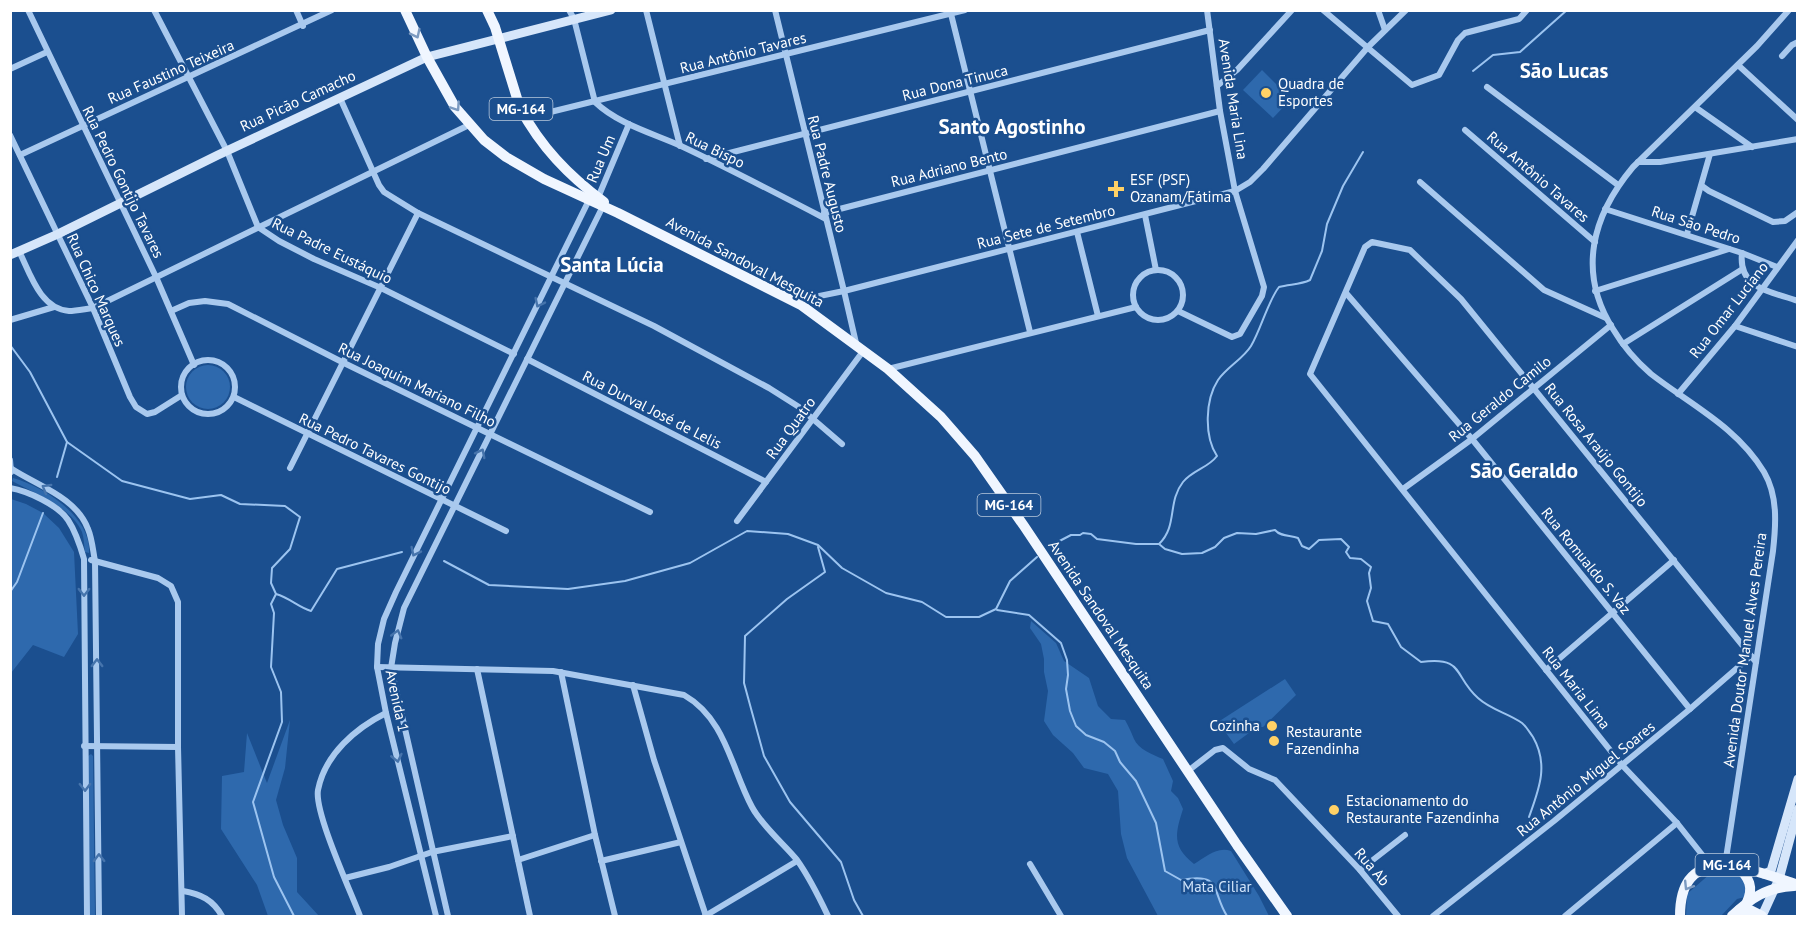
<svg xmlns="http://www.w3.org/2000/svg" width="1808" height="927" font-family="'PT Sans',sans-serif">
	<rect width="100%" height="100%" fill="#1b4f8f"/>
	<g fill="#2e69ad">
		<polygon points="1262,70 1291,99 1273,118 1243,90"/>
		<circle cx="208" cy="387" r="22"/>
		<path d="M 13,478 C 43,486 92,517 89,553 L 85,552 C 84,546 84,538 82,532 C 71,507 34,493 12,481 Z"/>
		<polygon points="11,499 26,504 43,513 59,528 74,552 78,634 64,657 33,645 11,673"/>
		<path d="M 1031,621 L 1056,643 L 1064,661 L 1089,678 L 1098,706 L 1111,719 L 1125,720 C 1129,727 1131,732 1134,739 C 1138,749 1153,755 1163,759 L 1173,781 L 1171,791 L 1178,798 L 1183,809 C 1175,834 1172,847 1194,864 C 1206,857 1217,846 1231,851 L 1259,896 L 1269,916 L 1158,916 L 1127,858 L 1121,834 L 1118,791 L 1108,774 L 1084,768 L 1073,753 L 1053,735 L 1044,721 L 1048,691 L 1044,672 L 1044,659 L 1041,644 L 1030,628 Z"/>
		<polygon points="1285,679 1296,695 1263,727 1257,727 1234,744 1218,722"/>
		<polygon points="290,720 285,768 276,800 283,825 297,858 297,892 319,916 268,916 257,885 221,829 222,776 244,772 247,733 267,783"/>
		<polygon points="91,754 93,756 95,916 90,916 88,756"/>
		<polygon points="1723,870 1737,873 1744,878 1747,894 1745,897 1737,899 1721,916 1686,916 1687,894 1711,873"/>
	</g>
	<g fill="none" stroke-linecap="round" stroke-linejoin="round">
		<g stroke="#9cc4f0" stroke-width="2">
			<polyline points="1473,71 1493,55 1520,52 1567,10"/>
			<path d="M 10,345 L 30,372 L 67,442 L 122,481 L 190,499 L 221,495 L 240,504 L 285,506 L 300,517 L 290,549 L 272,568 L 271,583 L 276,594 C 290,598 298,607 311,611 L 337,569 L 402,552"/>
			<polyline points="57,477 67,442"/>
			<path d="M 1159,544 C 1178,526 1167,502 1183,482 C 1193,470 1208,468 1217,456 C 1204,436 1205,400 1218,380 C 1227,367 1243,359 1251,346 C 1261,329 1268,301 1279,287 C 1289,284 1300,285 1310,280 L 1322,251 L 1327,224 L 1343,186 L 1363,152"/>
			<path d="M 1050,546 L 1071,535 L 1080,535 L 1083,533 L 1091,534 L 1097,539 L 1136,544 L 1159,544 L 1165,549 L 1182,554 L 1202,553 L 1215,547 L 1224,538 L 1237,533 L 1256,534 L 1275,530 C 1281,537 1290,535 1298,538 L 1302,546 L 1309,549 L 1319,540 L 1341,539 L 1349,547 L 1346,552 L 1350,558 L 1361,559 L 1371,567 L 1369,573 L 1371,588 L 1367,601 L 1373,621 L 1388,624 L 1401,647 L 1421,662 C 1465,656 1453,676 1478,698 C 1491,710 1508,713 1522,723 C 1526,726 1530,733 1533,737 C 1549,765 1539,789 1529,817"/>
			<polyline points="818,547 825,572 787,599 745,636 744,683 764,756 790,802 841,862 854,900 863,916"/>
			<polyline points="444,561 489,585 568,589 625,581 690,563 747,531 788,534 818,545 842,568 886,593 922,602 946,617 979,617 996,609 1010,581 1037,557"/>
			<polyline points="10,592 17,582 43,513"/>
			<polyline points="276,594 271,604 274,613 271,667 281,692 282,722 253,802 274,877 294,916"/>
			<path d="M 997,610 L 1029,615 L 1061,643 L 1067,660 L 1068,675 L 1066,689 L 1070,711 L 1076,726 L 1086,735 L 1104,742 L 1115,751 L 1120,762 L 1136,781 L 1156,823 L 1165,871 L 1181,880 C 1223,872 1211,891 1227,916"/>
		</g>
		<g stroke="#a9c9ee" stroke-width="6">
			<polyline points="28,10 156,277 194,365"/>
			<polyline points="154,10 227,151 258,227 279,241 314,259 381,288 514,354"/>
			<polyline points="296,10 303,26"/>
			<path d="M 569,10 L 574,19 L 595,102 C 618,124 652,133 681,146 C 730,169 778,194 826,219"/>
			<polyline points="646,10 680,146"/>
			<polyline points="775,10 844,291 856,343"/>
			<polyline points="1323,10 1412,85 1439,75 1458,40 1465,33 1519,19 1527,10"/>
			<polyline points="1378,10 1385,30"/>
			<polyline points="951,14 1030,332"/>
			<polyline points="1782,56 1792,45 1798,42"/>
			<polyline points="1738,65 1798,120"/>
			<polyline points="10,69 47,52"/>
			<polyline points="1217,86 1237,70 1292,10"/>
			<polyline points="1487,87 1618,185"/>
			<polyline points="340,98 379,185 384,192 418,213 654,326 769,388 799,407 842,444"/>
			<polyline points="1695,107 1752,147"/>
			<polyline points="526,118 965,10"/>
			<polyline points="1465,130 1595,242"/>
			<polyline points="10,135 93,308 130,397 136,407 147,414 155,412 182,395"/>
			<polyline points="20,155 332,10"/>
			<polyline points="706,159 1210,30"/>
			<polyline points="1638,162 1660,162 1798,139"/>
			<polyline points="1420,182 1544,290 1606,318"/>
			<polyline points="1702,186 1709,191 1773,222 1785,221 1798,212"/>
			<polyline points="597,200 629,124"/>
			<polyline points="1605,209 1742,253 1777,267"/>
			<polyline points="824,213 1220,111"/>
			<polyline points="1145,215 1156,270"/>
			<polyline points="1077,232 1098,316"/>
			<polyline points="1687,234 1710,154"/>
			<path d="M 19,251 C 30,273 40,309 69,311 C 76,311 85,309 93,308 L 469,125"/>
			<path d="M 1742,253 C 1738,289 1770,291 1798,301"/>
			<circle cx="1158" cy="295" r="25"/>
			<polyline points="1595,291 1729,249"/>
			<polyline points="1346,293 1472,439 1690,709"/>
			<polyline points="795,301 844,291 1235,191 1250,182 1263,169 1368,47 1406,10"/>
			<polyline points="171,311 189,303 205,301 228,304 344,363 650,512"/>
			<polyline points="1178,311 1232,337 1240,334 1262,296 1264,287 1235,191 1220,111 1207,10"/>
			<polyline points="10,320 54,307"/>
			<polyline points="1735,326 1798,347"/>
			<polyline points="1623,344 1741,270"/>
			<polyline points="527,359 766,482"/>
			<circle cx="208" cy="387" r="27"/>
			<polyline points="888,369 1136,307"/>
			<polyline points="1678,394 1735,326 1798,240"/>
			<polyline points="234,397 506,531"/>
			<polyline points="10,460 11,472"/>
			<polyline points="290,468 418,213"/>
			<path d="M 12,469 C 38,486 76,497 88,529 C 92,538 93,551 95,561 L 99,916"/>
			<path d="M 10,488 C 28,491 58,505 68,520 C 76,532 80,545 84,559 L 87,916"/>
			<polyline points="1403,489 1472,439 1611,325"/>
			<polyline points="737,521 864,350"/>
			<polyline points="91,560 158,578 171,586 178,602 178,747 182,916"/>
			<path d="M 377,667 L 553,671 L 684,695 C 726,719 731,768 752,807 C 762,826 784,844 797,860 C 810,878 819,897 828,916"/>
			<polyline points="477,669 530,916"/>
			<polyline points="1546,670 1674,560"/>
			<polyline points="561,672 595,835 615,916"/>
			<polyline points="633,685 654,760 706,916"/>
			<polyline points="84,746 178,747"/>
			<polyline points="1188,771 1215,750 1223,748 1249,769 1275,780 1360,870 1398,916"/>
			<polyline points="518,860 595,835"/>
			<polyline points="601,861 681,842"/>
			<polyline points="1030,864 1061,916"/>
			<path d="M 1725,865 L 1773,551 C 1776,524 1778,496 1764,472 C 1737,427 1691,405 1651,374 C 1636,361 1623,346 1613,329 C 1577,272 1592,216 1633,167 L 1757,46 L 1789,10"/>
			<polyline points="1711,866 1677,823 1622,765 1310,374 1365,247 1372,242 1410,250 1461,299 1756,662"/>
			<polyline points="1360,870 1405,835"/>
			<polyline points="345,878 389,867 432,852 513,836"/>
			<path d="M 183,891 C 201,894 213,900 222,916"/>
			<path d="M 360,916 C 351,892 314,812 318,790 C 325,754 356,728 386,713"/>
			<polyline points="436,916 386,713 377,667 378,644 384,619 396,592 589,200"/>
			<polyline points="448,916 391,668 395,643 404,608 603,206"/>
			<polyline points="705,916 797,861"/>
			<polyline points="1433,916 1554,821 1690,709 1751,656"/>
			<polyline points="1565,916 1677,823"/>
		</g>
		<g stroke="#d6e6fa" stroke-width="9">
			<polyline points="10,255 58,234 218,155 427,57 611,10"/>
			<polyline points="1764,874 1771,871 1798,779"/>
			<polyline points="1762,916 1779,879 1798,809"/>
		</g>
		<g stroke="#f0f6ff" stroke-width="10">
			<polyline points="405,10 427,57 455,107 484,140 506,157 544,179 618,213 801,305 888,369 941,417 975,456 1024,526 1237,845 1287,916"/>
			<path d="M 487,10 L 495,27 L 520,108 C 541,147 568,175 604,202"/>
			<path d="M 1738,867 C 1749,878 1754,887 1747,902"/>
			<polyline points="1739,910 1750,910 1762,916"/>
			<path d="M 1680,916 C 1680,839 1753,870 1798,885"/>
			<path d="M 1732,916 C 1751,898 1767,887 1794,886"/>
		</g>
	</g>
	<defs><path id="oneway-chevron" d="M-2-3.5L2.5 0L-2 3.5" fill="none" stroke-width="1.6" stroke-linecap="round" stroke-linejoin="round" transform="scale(1.5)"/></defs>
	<g stroke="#7b9ac1">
		<use href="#oneway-chevron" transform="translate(416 34) rotate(64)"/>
		<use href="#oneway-chevron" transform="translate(456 107) rotate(56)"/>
		<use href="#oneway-chevron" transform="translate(1688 886) rotate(122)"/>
	</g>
	<g stroke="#4674ac">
		<use href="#oneway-chevron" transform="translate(539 303) rotate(116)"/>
		<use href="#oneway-chevron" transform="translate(481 453) rotate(-63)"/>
		<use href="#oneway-chevron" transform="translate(46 488) rotate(-150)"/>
		<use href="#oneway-chevron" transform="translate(415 552) rotate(116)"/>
		<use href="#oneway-chevron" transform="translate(84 592) rotate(90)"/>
		<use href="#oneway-chevron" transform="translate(397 634) rotate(-75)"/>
		<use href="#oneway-chevron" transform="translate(97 663) rotate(-90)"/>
		<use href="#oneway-chevron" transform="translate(397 758) rotate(77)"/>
		<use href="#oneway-chevron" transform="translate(85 787) rotate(89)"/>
		<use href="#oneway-chevron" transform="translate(99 858) rotate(-91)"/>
	</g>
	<g fill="#ffd166" stroke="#1b4f8f" stroke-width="2">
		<circle cx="1266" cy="93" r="6"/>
		<path d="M1113 180h6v6h6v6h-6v6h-6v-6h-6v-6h6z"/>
		<circle cx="1272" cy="726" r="6"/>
		<circle cx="1274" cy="741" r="6"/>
		<circle cx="1334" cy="810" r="6"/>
	</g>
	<g text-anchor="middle" stroke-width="5" stroke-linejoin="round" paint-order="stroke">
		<g fill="#1b4f8f" stroke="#bbcadd" stroke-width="1.5">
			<rect x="489.5" y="98" width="63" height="22" rx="4.5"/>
			<rect x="977.5" y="494" width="63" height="22" rx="4.5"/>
			<rect x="1695.5" y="854" width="63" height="22" rx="4.5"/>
		</g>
		<g font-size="14" font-weight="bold" fill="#fff">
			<text x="521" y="114">MG-164</text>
			<text x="1009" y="510">MG-164</text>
			<text x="1727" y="870">MG-164</text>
		</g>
		<g font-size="15" fill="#fff" stroke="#1b4f8f">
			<text transform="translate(743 53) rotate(-14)" y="5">Rua Antônio Tavares</text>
			<text transform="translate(171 72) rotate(-24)" y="5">Rua Faustino Teixeira</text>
			<text transform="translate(955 83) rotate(-14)" y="5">Rua Dona Tinuca</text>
			<text transform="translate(1233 99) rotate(81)" y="5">Avenida Maria Lina</text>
			<text transform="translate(298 101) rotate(-25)" y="5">Rua Picão Camacho</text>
			<text transform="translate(715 150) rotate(26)" y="5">Rua Bispo</text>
			<text transform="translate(601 159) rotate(-67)" y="5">Rua Um</text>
			<text transform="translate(949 168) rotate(-14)" y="5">Rua Adriano Bento</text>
			<text transform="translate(827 174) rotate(76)" y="5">Rua Padre Augusto</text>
			<text transform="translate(1538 177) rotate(41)" y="5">Rua Antônio Tavares</text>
			<text transform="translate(123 182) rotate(64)" y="5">Rua Pedro Gontijo Tavares</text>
			<text transform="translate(1696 225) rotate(18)" y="5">Rua São Pedro</text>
			<text transform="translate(1046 227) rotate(-14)" y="5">Rua Sete de Setembro</text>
			<text transform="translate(332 251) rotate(26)" y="5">Rua Padre Eustáquio</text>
			<text transform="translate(745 262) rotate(28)" y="5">Avenida Sandoval Mesquita</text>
			<text transform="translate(96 290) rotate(66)" y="5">Rua Chico Marques</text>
			<text transform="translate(1729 310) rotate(-52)" y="5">Rua Omar Luciano</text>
			<text transform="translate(417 385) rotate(26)" y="5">Rua Joaquim Mariano Filho</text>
			<text transform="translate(1500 399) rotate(-39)" y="5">Rua Geraldo Camilo</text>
			<text transform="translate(652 410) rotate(27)" y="5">Rua Durval José de Lelis</text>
			<text transform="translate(791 428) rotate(-54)" y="5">Rua Quatro</text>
			<text transform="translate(1596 445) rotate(51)" y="5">Rua Rosa Araújo Gontijo</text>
			<text transform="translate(375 454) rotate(26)" y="5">Rua Pedro Tavares Gontijo</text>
			<text transform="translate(1586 561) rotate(51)" y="5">Rua Romualdo S. Vaz</text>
			<text transform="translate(1101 615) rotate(56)" y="5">Avenida Sandoval Mesquita</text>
			<text transform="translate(1745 650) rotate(-82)" y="5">Avenida Doutor Manuel Alves Pereira</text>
			<text transform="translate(1576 688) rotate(52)" y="5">Rua Maria Lima</text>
			<text transform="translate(397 701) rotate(78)" y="5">Avenida 1</text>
			<text transform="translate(1586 779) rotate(-39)" y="5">Rua Antônio Miguel Soares</text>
			<text transform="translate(1372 867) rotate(49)" y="5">Rua Ab</text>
		</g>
		<g font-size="15" fill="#fff" stroke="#1b4f8f" text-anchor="start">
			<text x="1278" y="89">Quadra de<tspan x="1278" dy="17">Esportes</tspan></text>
			<text x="1130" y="185">ESF (PSF)<tspan x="1130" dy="17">Ozanam/Fátima</tspan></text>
			<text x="1260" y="731" text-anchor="end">Cozinha</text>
			<text x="1286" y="737">Restaurante<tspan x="1286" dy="17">Fazendinha</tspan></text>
			<text x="1346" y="806">Estacionamento do<tspan x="1346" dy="17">Restaurante Fazendinha</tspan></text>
		</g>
		<g font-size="15" fill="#cfe3fa" stroke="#1b4f8f">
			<text x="1217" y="892">Mata Ciliar</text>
		</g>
		<g font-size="21" font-weight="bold" fill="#fff" stroke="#1b4f8f">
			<text x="1564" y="78">São Lucas</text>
			<text x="1012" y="134">Santo Agostinho</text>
			<text x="612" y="272">Santa Lúcia</text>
			<text x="1524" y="478">São Geraldo</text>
		</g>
	</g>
	<rect width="1808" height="927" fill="none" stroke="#ffffff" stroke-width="24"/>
</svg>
